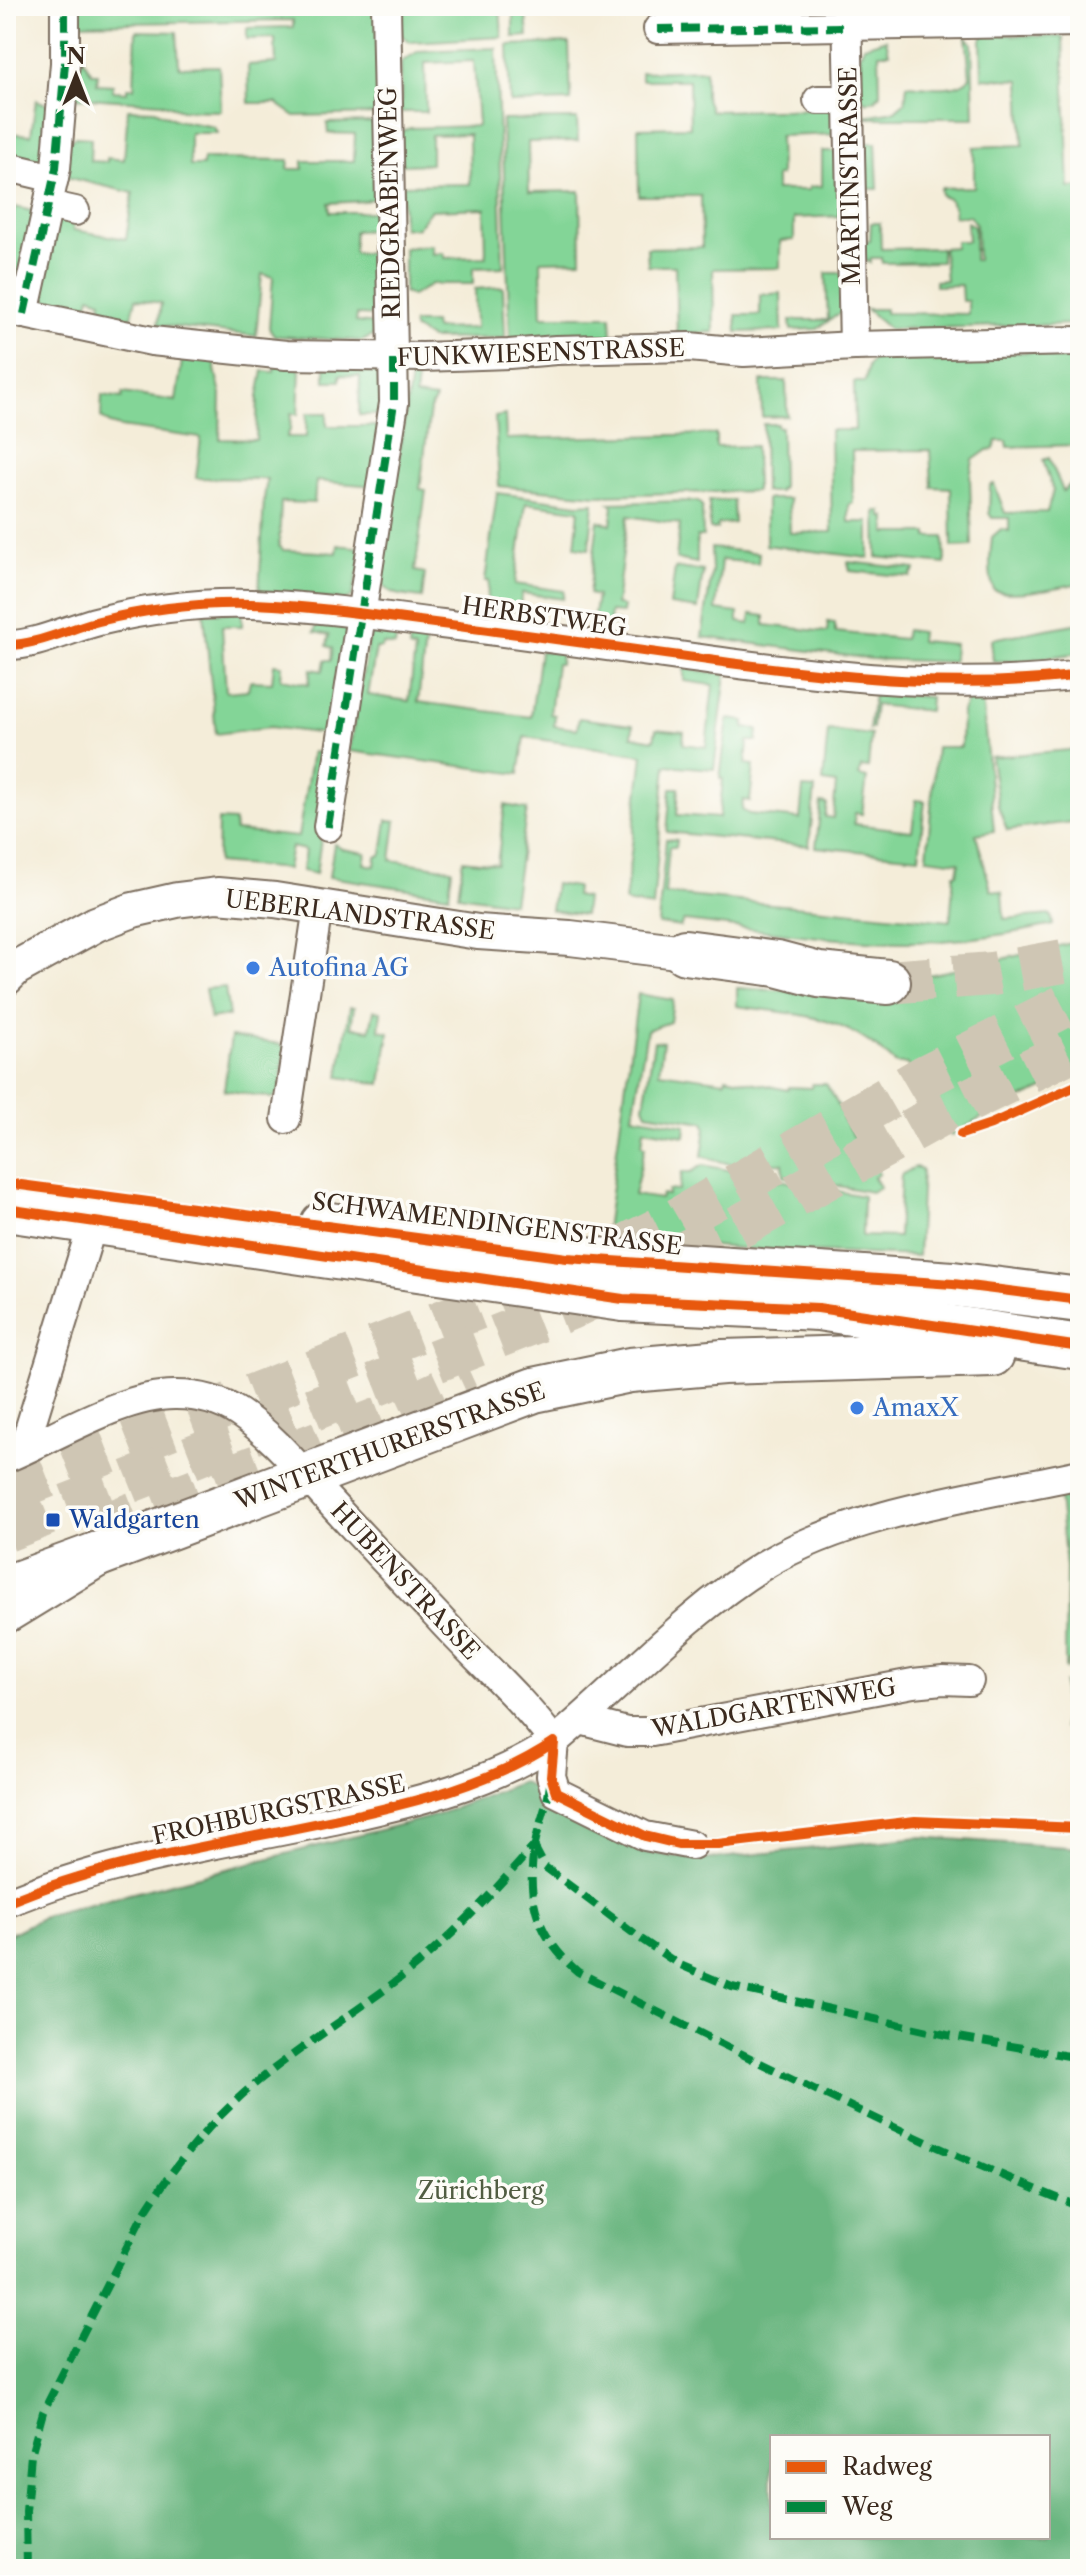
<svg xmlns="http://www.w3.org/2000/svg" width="1086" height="2575" font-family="'Libre Caslon Text',serif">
	<rect width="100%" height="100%" fill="#fdfcf7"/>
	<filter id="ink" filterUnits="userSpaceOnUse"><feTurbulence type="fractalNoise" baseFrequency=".0125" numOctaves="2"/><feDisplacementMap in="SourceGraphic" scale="16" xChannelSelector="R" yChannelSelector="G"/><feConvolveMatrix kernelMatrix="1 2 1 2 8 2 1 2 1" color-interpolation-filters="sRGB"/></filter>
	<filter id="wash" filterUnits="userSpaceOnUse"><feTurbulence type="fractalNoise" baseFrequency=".006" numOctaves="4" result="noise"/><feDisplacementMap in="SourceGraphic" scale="32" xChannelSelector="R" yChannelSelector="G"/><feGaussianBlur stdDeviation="1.8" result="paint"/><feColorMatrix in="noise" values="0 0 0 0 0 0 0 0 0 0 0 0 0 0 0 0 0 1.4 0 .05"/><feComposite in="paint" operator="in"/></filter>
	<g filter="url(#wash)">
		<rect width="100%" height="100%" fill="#f4edd9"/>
		<g fill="#83d597" stroke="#5f805a" stroke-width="2">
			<polygon points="75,6 378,6 380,114 295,116 276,103 249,103 248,65 276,63 275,38 247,39 247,28 293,27 293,20 75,24"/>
			<polygon points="399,6 500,6 502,37 411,42 401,35"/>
			<polygon points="513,6 525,6 528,36 513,37"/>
			<polygon points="710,6 827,6 813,15 739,17 715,13"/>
			<polygon points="863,6 962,6 956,13 878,15 867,11"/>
			<polygon points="136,31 177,32 179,67 219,66 221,111 181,110 162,103 72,97 75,56 84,56 83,59 92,73 98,73 97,84 113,85 113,91 127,92 127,88 134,88"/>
			<polygon points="984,34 1063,37 1069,188 1080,187 1080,324 889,329 866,309 885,309 885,313 968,314 968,301 962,301 961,285 935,286 935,281 946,280 943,248 955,247 955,241 968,241 967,222 974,226 974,260 977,260 976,225 970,216 954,216 954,208 949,199 941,196 940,188 974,187 974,147 1023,145 1020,80 982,78 981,40"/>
			<path d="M 966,36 L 972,43 L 974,118 L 864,118 L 865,116 L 895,111 L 905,102 L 907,85 C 925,86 958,93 970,77 Z"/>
			<polygon points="886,39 889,53 879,53 880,94 875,100 867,102 860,97 859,55 864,46"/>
			<polygon points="569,43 571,101 510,103 508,45"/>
			<polygon points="496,48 503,267 473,268 473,284 432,284 412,296 404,293 404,248 432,245 432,254 444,253 445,258 486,257 485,208 431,210 417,228 403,228 402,185 470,184 469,134 431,135 431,164 401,165 400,132 410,128 478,126 474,61 425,63 426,112 401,112 401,62 419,51"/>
			<polygon points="705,70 705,96 711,111 841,109 841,134 779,136 780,176 776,176 776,190 809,190 809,187 822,186 822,151 842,151 843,216 794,218 794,240 780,241 780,268 713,269 714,332 677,334 675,266 648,266 647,248 702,247 701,196 639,196 638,128 690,127 689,80 641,80 641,72"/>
			<polygon points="36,100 54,107 45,163 6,172 6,133 31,135"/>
			<polygon points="128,109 155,110 176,120 214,127 217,133 190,133 190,166 203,166 203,159 289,160 288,169 303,169 303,161 354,161 355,134 328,133 327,123 375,122 377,197 365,201 329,203 330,212 375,212 375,230 354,231 354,253 375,253 377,316 357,315 356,322 377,324 373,336 362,341 275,336 269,328 273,277 262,274 256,336 158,325 161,303 136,299 131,320 99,315 102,300 90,296 86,312 49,304 39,286 55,216 74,220 73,230 126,239 133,193 62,176 68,142 75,137 91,138 90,161 107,162 107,158 124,160"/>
			<polygon points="577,119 578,141 528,142 529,192 580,191 581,260 541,261 542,316 611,316 612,336 510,338 502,120"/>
			<polygon points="861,143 876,143 878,189 862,189"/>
			<polygon points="40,197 20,282 6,290 6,237 15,207 32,211"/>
			<polygon points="871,223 880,223 881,249 941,248 941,262 888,263 882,263 881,258 871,258 870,263 864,260 862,242 870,241"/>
			<polygon points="826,273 844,273 843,311 817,329 791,330 790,320 828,320"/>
			<polygon points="503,287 505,338 431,339 413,328 413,323 434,323 435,329 476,328 475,289"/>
			<polygon points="781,293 782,331 737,332 736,315 760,315 760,295"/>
			<polygon points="1080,351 1080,437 1077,445 1008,447 1007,441 997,441 994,449 987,450 973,460 970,477 972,546 952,547 951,488 932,487 930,450 852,451 853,503 849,504 849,522 869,522 869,558 766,545 766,499 789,499 790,533 832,532 830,430 855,430 854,382 865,382 868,366 876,355"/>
			<polygon points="187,358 216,359 215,369 221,395 220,439 256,440 258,397 263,371 274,372 275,363 297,366 300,371 298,415 291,413 290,430 287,437 306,437 307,413 327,413 327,426 379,426 374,486 316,481 314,503 281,502 279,546 283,550 337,553 338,545 364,548 352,597 345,600 259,594 264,499 267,479 196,478 201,438 120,427 110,424 101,417 102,395 122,398 123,393 176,401 182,361"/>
			<path d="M 325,366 L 372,368 C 387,380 382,398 380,415 L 359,415 L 360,376 L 340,375 L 340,381 L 325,381 Z"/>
			<path d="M 414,373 L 417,378 L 415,396 L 436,399 L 430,409 L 420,489 L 426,490 L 415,571 L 425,573 L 422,598 C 404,595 387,597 380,579 L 411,377 Z"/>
			<polygon points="761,381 786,381 787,416 762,417"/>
			<polygon points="505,415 506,439 716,434 716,447 755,446 756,491 596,495 499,486 495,417"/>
			<polygon points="763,424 777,424 777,427 781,427 782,489 779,489 779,492 764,492"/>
			<path d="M 1049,458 L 1063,491 L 1076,479 L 1080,491 L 1071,496 L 1076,510 L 1080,510 L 1080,583 C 1059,587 1012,598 994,590 C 988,574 990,555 992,537 L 1001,529 L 1009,531 L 1009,518 L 992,518 L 989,513 L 990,485 L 994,484 L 1005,513 L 1047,512 L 1053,491 L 1043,460 Z"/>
			<polygon points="497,493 578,504 594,503 589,549 575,547 579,510 526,503 515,584 564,591 563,599 522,593 519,611 486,607 489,581 485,581"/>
			<polygon points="733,500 734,523 718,524 717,529 710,529 709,501"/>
			<polygon points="698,501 702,506 703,537 697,537 697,563 676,559 680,524 628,516 616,605 623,606 622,613 610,612 609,620 616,622 616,625 593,621 597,596 589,594 598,521 611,524 613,506 609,503"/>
			<polygon points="876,511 882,511 882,517 886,517 886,533 928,533 928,537 944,537 945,564 877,557"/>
			<polygon points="711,548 759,553 758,563 721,560 716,610 738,613 738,622 750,624 751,614 765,616 765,625 827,632 828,622 835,623 835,632 904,639 906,630 921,632 920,641 954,644 953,662 872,659 702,637 712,571"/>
			<polygon points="848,562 915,569 914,573 912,573 911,577 850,571"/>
			<polygon points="675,568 703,571 698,609 670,605"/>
			<polygon points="242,612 242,626 222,626 226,692 248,690 250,681 272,682 274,664 282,665 281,679 309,684 311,669 323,671 325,660 331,660 333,648 327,646 329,635 314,632 318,622 344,625 350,631 332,735 270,727 216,734 204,613"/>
			<polygon points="1080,623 1080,653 1018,661 993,661 991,639"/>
			<polygon points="376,630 397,631 395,646 383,644 381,648 376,648 368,695 409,701 415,650 409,648 411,632 426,634 418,702 531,717 540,651 561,653 560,664 556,664 550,714 555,715 554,726 577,729 579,718 633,725 632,736 654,740 656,729 684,732 683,744 706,747 713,685 684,681 684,669 726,674 714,769 666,765 653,907 625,902 643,755 525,737 519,774 349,751 370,634"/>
			<polygon points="874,693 930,697 929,711 875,705 872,728 869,729"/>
			<path d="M 969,698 L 982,698 L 994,831 L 976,834 L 991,890 L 1002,892 L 1004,919 L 1051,915 L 1053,925 C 1007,935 962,941 914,942 C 838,943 759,929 683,921 L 680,927 L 658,924 L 666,839 L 677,840 L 676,847 L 669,847 L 665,894 L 950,921 L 954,874 L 957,874 L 959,862 L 927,858 L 936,747 L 961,747 L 962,711 Z"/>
			<polygon points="728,719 745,721 744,728 758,729 757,741 748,741 746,764 754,765 750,801 743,800 742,810 749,814 800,819 803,788 815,789 809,846 667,832 671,788 679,788 677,815 719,818 723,779 720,778"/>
			<polygon points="828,730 871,735 868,768 861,767 859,776 867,778 862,814 855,813 854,824 912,831 916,800 925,801 919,857 816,847 821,803 827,804 825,817 833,818 836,784 823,782"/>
			<polygon points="1080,749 1080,821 1007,830 998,806 991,757"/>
			<polygon points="312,752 333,755 316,874 302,871 305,850 291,847 287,869 217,863 218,820 234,821 235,831 298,837"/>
			<polygon points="505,805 527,809 513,903 458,895 463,860 497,864"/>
			<polygon points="387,820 396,821 391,860 452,869 449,895 329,877 334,844 342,849 366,853 364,864 375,866 376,857 382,854"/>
			<polygon points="555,884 576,887 575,896 586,898 584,915 551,910"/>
			<path d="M 1080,941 L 1080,1072 L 986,1115 L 951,1136 L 907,1064 L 896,1064 C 842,1014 807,1016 737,1006 L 737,988 C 854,999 967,967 1080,941 Z"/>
			<polygon points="225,987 229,1016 210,1019 205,989"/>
			<polygon points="638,994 673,1000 670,1022 647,1030 633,1116 686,1125 685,1136 644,1129 642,1145 645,1147 634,1195 660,1199 662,1194 668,1195 668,1190 679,1191 682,1172 691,1172 703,1165 863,1196 862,1236 898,1237 901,1175 915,1167 922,1169 918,1256 761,1250 605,1237"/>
			<polygon points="350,1007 354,1007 351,1027 370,1030 374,1010 381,1011 379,1030 389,1032 381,1084 339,1077"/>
			<polygon points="231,1037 280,1044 285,1049 280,1092 272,1098 224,1090"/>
			<polygon points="654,1041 663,1042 659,1072 725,1081 726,1077 788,1090 789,1087 811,1088 812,1084 826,1084 845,1117 843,1119 865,1156 868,1155 879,1174 874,1177 880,1187 871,1192 784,1176 783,1163 759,1164 758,1167 733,1165 702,1156 706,1127 704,1122 647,1113 644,1106"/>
			<polygon points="1064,1496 1068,1513 1080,1523 1080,1661 1068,1661 1067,1669 1065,1668 1066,1567 1059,1497"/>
			<polygon points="1064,1683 1080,1684 1080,1729 1063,1728"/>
		</g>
		<path fill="#6ab680" stroke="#52704f" stroke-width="2" fill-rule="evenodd" d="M 522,1782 L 643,1852 L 701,1860 L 920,1837 L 1080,1848 L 1080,2569 L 6,2569 L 6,1936 L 47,1915 L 434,1816 ZM 772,2437 L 1048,2437 L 1048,2537 L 772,2537 Z"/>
	</g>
	<g filter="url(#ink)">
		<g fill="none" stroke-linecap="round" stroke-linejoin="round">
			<g stroke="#cfc6b4" stroke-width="44" stroke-dasharray="44 22" stroke-linecap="butt">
				<polyline points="888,982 992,974 1080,958"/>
				<polyline points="6,1492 585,1266 670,1224 924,1077 1080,998"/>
				<polyline points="94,1529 388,1416 472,1377"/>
				<polyline points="6,1530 570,1308 742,1225 943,1113 1080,1046"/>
			</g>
			<defs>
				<g id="minor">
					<polyline points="847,6 854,346"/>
					<polyline points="658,29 1080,22"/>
					<polyline points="818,100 849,100"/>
					<polyline points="8,167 54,178"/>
					<polyline points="48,205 75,211"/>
					<polyline points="6,310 152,341 286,355 423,357 509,354 556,350 689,347 744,352 854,346 1080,341"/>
					<polyline points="24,314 56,168 65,63 65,6"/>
					<path d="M 6,645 C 36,646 70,628 99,621 C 155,607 217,601 274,605 C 330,608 386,617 442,624 C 538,636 634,650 730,663 C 846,678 963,690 1080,675"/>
					<polyline points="328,827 394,403 386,6"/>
					<polyline points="286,1119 318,907"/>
					<polyline points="23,1450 87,1242"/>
					<path d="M 6,1458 C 55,1438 123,1394 176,1395 C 198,1395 221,1401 239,1413 C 275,1437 301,1471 330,1502 C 366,1541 402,1579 438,1617 C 476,1659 520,1696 554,1742 L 551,1776 L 556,1792 L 645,1836 L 692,1845"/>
					<polyline points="580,1720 627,1732 652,1732 913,1683 943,1680 969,1681"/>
					<path d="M 6,1903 C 112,1858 231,1843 343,1818 C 416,1802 491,1784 554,1742 C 624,1683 686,1613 764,1565 C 853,1511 979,1496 1080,1474"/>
				</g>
				<polyline id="tertiary" points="6,978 16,968 96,924 133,910 177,900 217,895 275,900 478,932 570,938 685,952"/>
				<g id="primary">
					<polyline points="6,1209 623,1299 818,1308 1080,1347"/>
					<polyline points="323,1224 567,1258 953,1284 1080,1300"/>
					<polyline points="6,1610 96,1555 534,1390 630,1370 723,1362 992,1354"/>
				</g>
				<g id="motorway">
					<polyline points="685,952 777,964 819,975 888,982"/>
					<polyline points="6,1588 96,1555"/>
				</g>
			</defs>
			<use href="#minor" stroke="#7c6e5f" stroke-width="32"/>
			<use href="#tertiary" stroke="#7c6e5f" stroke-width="38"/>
			<use href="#primary" stroke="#7c6e5f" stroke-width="48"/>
			<use href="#motorway" stroke="#7c6e5f" stroke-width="48"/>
			<use href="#minor" stroke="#fff" stroke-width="28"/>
			<use href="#tertiary" stroke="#fff" stroke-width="34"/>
			<use href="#primary" stroke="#fff" stroke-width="44"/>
			<use href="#motorway" stroke="#fff" stroke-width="44"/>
			<g stroke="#00873e" stroke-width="8" stroke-dasharray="16 8" stroke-linecap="butt">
				<polyline points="658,29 847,27"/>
				<polyline points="24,314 56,168 65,63 65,6"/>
				<polyline points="328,827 394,403 394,358"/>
				<path d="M 550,1784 C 548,1804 539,1824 535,1844 C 525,1897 537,1937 578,1972 C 744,2055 907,2139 1080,2207"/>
				<polyline points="534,1846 545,1867 641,1939 678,1964 732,1987 947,2035 1080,2058"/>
				<path d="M 27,2569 L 26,2511 L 31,2455 L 43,2412 L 144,2213 C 173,2167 209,2123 251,2087 C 299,2047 354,2014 404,1975 C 453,1937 493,1892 534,1846"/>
			</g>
			<defs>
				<g id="cycleway">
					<path d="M 6,645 C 36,646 70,628 99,621 C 155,607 217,601 274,605 C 330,608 386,617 442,624 C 538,636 634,650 730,663 C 846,678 963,690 1080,675"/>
					<polyline points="961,1134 991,1124 1080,1084"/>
					<polyline points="6,1183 567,1258 953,1284 1080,1300"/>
					<polyline points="6,1209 623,1299 818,1308 1080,1347"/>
					<polyline points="554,1742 551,1776 556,1792 645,1836 678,1844 718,1844 915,1821 1080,1828"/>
					<path d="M 6,1903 C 112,1858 231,1843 343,1818 C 416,1802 491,1784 554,1742"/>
				</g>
			</defs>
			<use href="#cycleway" stroke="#fdfcf7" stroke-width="15"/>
			<use href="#cycleway" stroke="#e8590c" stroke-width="10"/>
		</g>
	</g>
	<g fill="#3f7fe0" stroke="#fdfcf7" stroke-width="3">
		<circle cx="253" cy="968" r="8"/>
		<circle cx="857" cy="1408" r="8"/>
	</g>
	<rect fill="#1a4fb4" stroke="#fdfcf7" stroke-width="3" x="45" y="1512" width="16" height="16" rx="4"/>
	<g text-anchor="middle" stroke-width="7" stroke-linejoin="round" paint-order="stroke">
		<g font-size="24" fill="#3b2a1e" stroke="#fdfcf7">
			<text transform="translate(850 176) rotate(-91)" y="8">MARTINSTRASSE</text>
			<text transform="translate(390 203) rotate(-91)" y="8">RIEDGRABENWEG</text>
			<text transform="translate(541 353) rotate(-2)" y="8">FUNKWIESENSTRASSE</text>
			<text transform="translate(544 617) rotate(8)" y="8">HERBSTWEG</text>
			<text transform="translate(360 915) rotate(7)" y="8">UEBERLANDSTRASSE</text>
			<text transform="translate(497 1224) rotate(7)" y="8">SCHWAMENDINGENSTRASSE</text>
			<text transform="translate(390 1446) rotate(-20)" y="8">WINTERTHURERSTRASSE</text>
			<text transform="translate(405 1581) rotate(47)" y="8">HUBENSTRASSE</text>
			<text transform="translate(774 1708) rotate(-10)" y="8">WALDGARTENWEG</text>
			<text transform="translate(279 1810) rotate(-12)" y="8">FROHBURGSTRASSE</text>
		</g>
		<g font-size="24" fill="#366cbe" stroke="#fdfcf7" text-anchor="start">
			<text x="269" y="976">Autofina AG</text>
			<text x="873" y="1416">AmaxX</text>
		</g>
		<g font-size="24" fill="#164399" stroke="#fdfcf7" text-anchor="start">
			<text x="69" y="1528">Waldgarten</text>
		</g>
		<g font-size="24" fill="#515d42" stroke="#fdfcf7">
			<text x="481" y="2199">Zürichberg</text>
		</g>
	</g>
	<rect width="1086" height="2575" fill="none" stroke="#fdfcf7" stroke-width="32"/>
	<rect x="770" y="2435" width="280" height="104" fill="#fdfcf7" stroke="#afa8a0" stroke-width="2"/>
	<rect x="786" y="2461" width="40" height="12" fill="#e8590c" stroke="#afa8a0" stroke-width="2"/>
	<text x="842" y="2475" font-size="24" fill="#3b2a1e">Radweg</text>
	<rect x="786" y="2501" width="40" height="12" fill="#00873e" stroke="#afa8a0" stroke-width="2"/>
	<text x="842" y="2515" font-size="24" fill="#3b2a1e">Weg</text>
	<g transform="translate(76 76)" stroke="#fdfcf7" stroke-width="6" paint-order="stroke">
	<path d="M0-6L14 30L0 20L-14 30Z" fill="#3b2a1e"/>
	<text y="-12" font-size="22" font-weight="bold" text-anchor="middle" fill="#3b2a1e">N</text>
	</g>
</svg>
